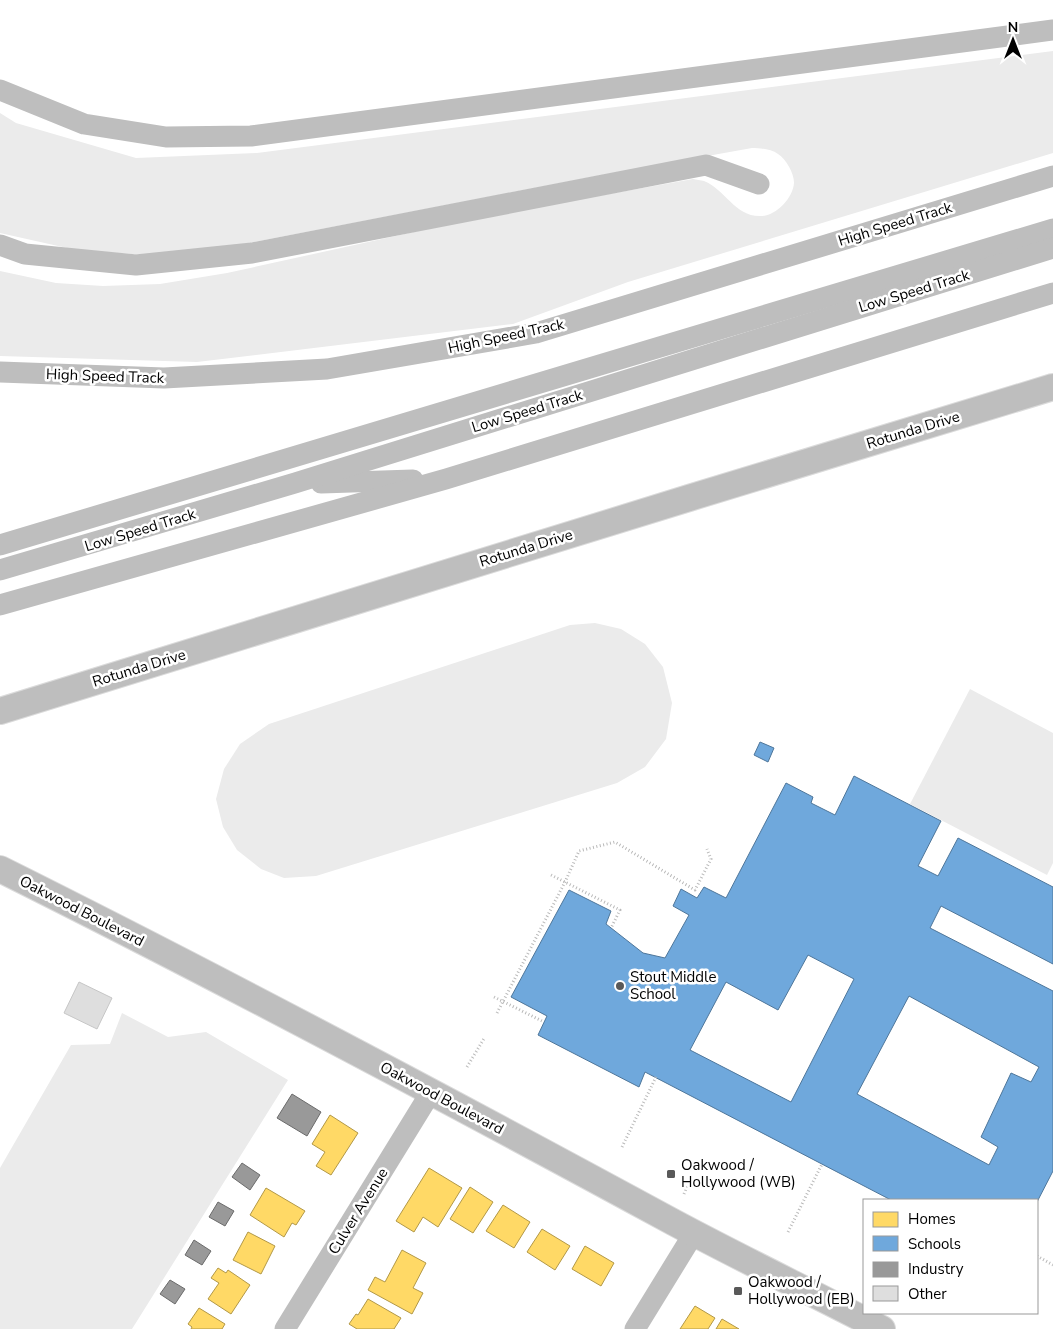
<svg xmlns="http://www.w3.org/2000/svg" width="1053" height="1329" font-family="'Nunito Sans',sans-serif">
	<rect width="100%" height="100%" fill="#fff"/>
	<g fill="#ebebeb">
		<path d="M 1053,51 L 1053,153 L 628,282 L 513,324 L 197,362 L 0,356 L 0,271 L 56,283 L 103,286 L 160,284 L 227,273 L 491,215 L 693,179 C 696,180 701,180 704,181 C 726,190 735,217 761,216 C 776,216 793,198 794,183 C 794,173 786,159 778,154 C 771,149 760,148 752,148 L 607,174 L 202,252 L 146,255 L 76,250 L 0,233 L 0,113 L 16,123 L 136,158 L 257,153 Z"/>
		<polygon points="595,623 621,629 645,644 663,667 672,703 666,739 645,767 617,783 316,876 284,878 261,869 237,850 223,827 216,799 224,769 240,744 269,724 570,625"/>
		<polygon points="970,689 1053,733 1053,863 1047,875 910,804"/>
		<polygon points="122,1013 168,1037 206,1032 288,1080 132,1329 0,1329 0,1168 71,1045 110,1044"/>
	</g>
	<g fill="#ffd966" stroke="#b29847">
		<polygon points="330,1115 358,1133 331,1175 316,1166 325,1152 312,1144"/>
		<polygon points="429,1168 462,1188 438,1227 423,1217 414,1232 396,1221"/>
		<polygon points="470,1187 493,1202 473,1233 450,1219"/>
		<polygon points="266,1188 305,1211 296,1225 292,1223 284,1237 250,1215"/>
		<polygon points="503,1205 530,1222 514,1248 486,1231"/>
		<polygon points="542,1229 570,1246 555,1270 527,1252"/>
		<polygon points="248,1232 275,1246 261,1274 233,1260"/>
		<polygon points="585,1246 614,1263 601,1286 572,1269"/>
		<polygon points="402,1250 426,1263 413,1288 423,1293 412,1314 368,1290 375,1277 385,1282"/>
		<polygon points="218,1268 226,1273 228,1270 250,1285 231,1314 208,1299 219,1283 211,1278"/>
		<polygon points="368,1299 401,1318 394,1329 357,1329 349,1324 356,1314 358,1315"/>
		<polygon points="695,1306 715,1318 708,1329 680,1329"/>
		<polygon points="199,1308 225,1324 222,1329 191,1329 192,1327 188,1324"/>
		<polygon points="722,1319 739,1329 716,1329"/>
	</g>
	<g fill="#6fa8dc" stroke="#4e769a" fill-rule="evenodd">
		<polygon points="760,742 774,748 768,762 754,755"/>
		<path d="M 854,776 L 941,821 L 918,866 L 938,876 L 958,838 L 1053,887 L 1053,964 L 941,906 L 930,928 L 1053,991 L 1053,1171 L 1037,1202 L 1037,1200 L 891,1200 L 645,1072 L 639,1087 L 538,1035 L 547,1016 L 511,997 L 569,890 L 611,911 L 606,924 L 643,953 L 665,958 L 689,915 L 673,906 L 681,889 L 697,898 L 704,887 L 726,898 L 786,783 L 813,797 L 811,803 L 835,815 ZM 808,955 L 854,979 L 791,1102 L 690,1050 L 726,982 L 778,1010 ZM 909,996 L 1039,1067 L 1031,1082 L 1011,1073 L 981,1137 L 998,1147 L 989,1165 L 857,1094 Z"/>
	</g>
	<g fill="#999" stroke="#6b6b6b">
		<polygon points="292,1094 321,1112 307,1136 277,1118"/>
		<polygon points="242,1163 260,1175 250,1190 232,1177"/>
		<polygon points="218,1202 234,1211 225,1226 209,1217"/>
		<polygon points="194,1240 211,1251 202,1265 185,1255"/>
		<polygon points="170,1280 185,1289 175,1304 160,1294"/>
	</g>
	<polygon fill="#dedede" stroke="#c6c6c6" points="79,982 112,998 97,1029 64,1013"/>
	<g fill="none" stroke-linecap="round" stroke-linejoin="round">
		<defs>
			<g id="major">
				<polyline points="0,711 689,498 1053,387"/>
				<path d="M 0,869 C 227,982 450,1101 673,1222 C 742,1259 813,1293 882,1329"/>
			</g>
		</defs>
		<use href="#major" stroke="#dbdbdb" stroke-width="28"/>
		<g stroke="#b9b9b9" stroke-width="3" stroke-dasharray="1 2.5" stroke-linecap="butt">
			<polyline points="551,875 620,910 611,928"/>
			<polyline points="494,997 544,1022"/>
			<polyline points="497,1013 565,882 579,851 615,842 695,890 711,859 707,849"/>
			<polyline points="467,1067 485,1037"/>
			<polyline points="622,1147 656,1077"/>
			<polyline points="684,1194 689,1182"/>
			<polyline points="788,1232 822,1164"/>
			<polyline points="1037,1256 1053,1265"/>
		</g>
		<g stroke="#bebebe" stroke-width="21">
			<polyline points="0,90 84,124 166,137 251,136 1053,30"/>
			<polyline points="0,245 25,254 136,265 252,253 706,165 759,184"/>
			<polyline points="0,372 164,378 327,369 536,333 1053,176"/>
			<polyline points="321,483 413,480"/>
			<polyline points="0,545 1053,229"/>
			<polyline points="0,570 295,483 1053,248"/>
			<polyline points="0,605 446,479 1053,293"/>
			<polyline points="285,1329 431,1092"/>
			<polyline points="635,1329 694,1233"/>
		</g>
		<use href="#major" stroke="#bebebe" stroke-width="26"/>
	</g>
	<g fill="#595959" stroke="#fff" stroke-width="2">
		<circle cx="620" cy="986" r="5"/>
		<rect x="666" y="1169" width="10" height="10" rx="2.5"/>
		<rect x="733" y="1286" width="10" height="10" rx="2.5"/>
	</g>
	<g text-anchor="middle" stroke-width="5" stroke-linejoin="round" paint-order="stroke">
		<g font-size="15" fill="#000" stroke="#fff">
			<text transform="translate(895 224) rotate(-17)" y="5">High Speed Track</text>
			<text transform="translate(914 291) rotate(-17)" y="5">Low Speed Track</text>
			<text transform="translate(506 336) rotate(-12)" y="5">High Speed Track</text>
			<text transform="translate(105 376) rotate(2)" y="5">High Speed Track</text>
			<text transform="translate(527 411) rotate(-17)" y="5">Low Speed Track</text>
			<text transform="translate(913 430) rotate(-17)" y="5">Rotunda Drive</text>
			<text transform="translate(140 530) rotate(-17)" y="5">Low Speed Track</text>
			<text transform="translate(526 548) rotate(-17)" y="5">Rotunda Drive</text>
			<text transform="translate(139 668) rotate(-17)" y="5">Rotunda Drive</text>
			<text transform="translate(82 911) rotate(27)" y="5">Oakwood Boulevard</text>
			<text transform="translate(442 1098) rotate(28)" y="5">Oakwood Boulevard</text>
			<text transform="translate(358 1211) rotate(-58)" y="5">Culver Avenue</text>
		</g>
		<g font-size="15" fill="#000" stroke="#fff" text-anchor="start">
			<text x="630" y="982">Stout Middle<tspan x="630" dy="17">School</tspan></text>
			<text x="681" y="1170">Oakwood /<tspan x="681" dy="17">Hollywood (WB)</tspan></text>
			<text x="748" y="1287">Oakwood /<tspan x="748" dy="17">Hollywood (EB)</tspan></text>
		</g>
	</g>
	<rect x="863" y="1199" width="175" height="115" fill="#ffffff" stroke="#999999"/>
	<rect x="873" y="1212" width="25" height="15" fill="#ffd966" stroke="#999999"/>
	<text x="908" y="1224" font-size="15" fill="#000000">Homes</text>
	<rect x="873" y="1236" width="25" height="15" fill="#6fa8dc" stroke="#999999"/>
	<text x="908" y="1249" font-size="15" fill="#000000">Schools</text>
	<rect x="873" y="1262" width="25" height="15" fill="#999999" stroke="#999999"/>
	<text x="908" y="1274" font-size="15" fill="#000000">Industry</text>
	<rect x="873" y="1286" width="25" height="15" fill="#dedede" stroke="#999999"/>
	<text x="908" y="1299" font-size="15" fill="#000000">Other</text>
	<g transform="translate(1013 40)" stroke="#ffffff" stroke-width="4" paint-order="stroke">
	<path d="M0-4L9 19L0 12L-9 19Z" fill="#000000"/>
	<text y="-8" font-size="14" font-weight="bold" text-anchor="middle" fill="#000000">N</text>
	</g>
</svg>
